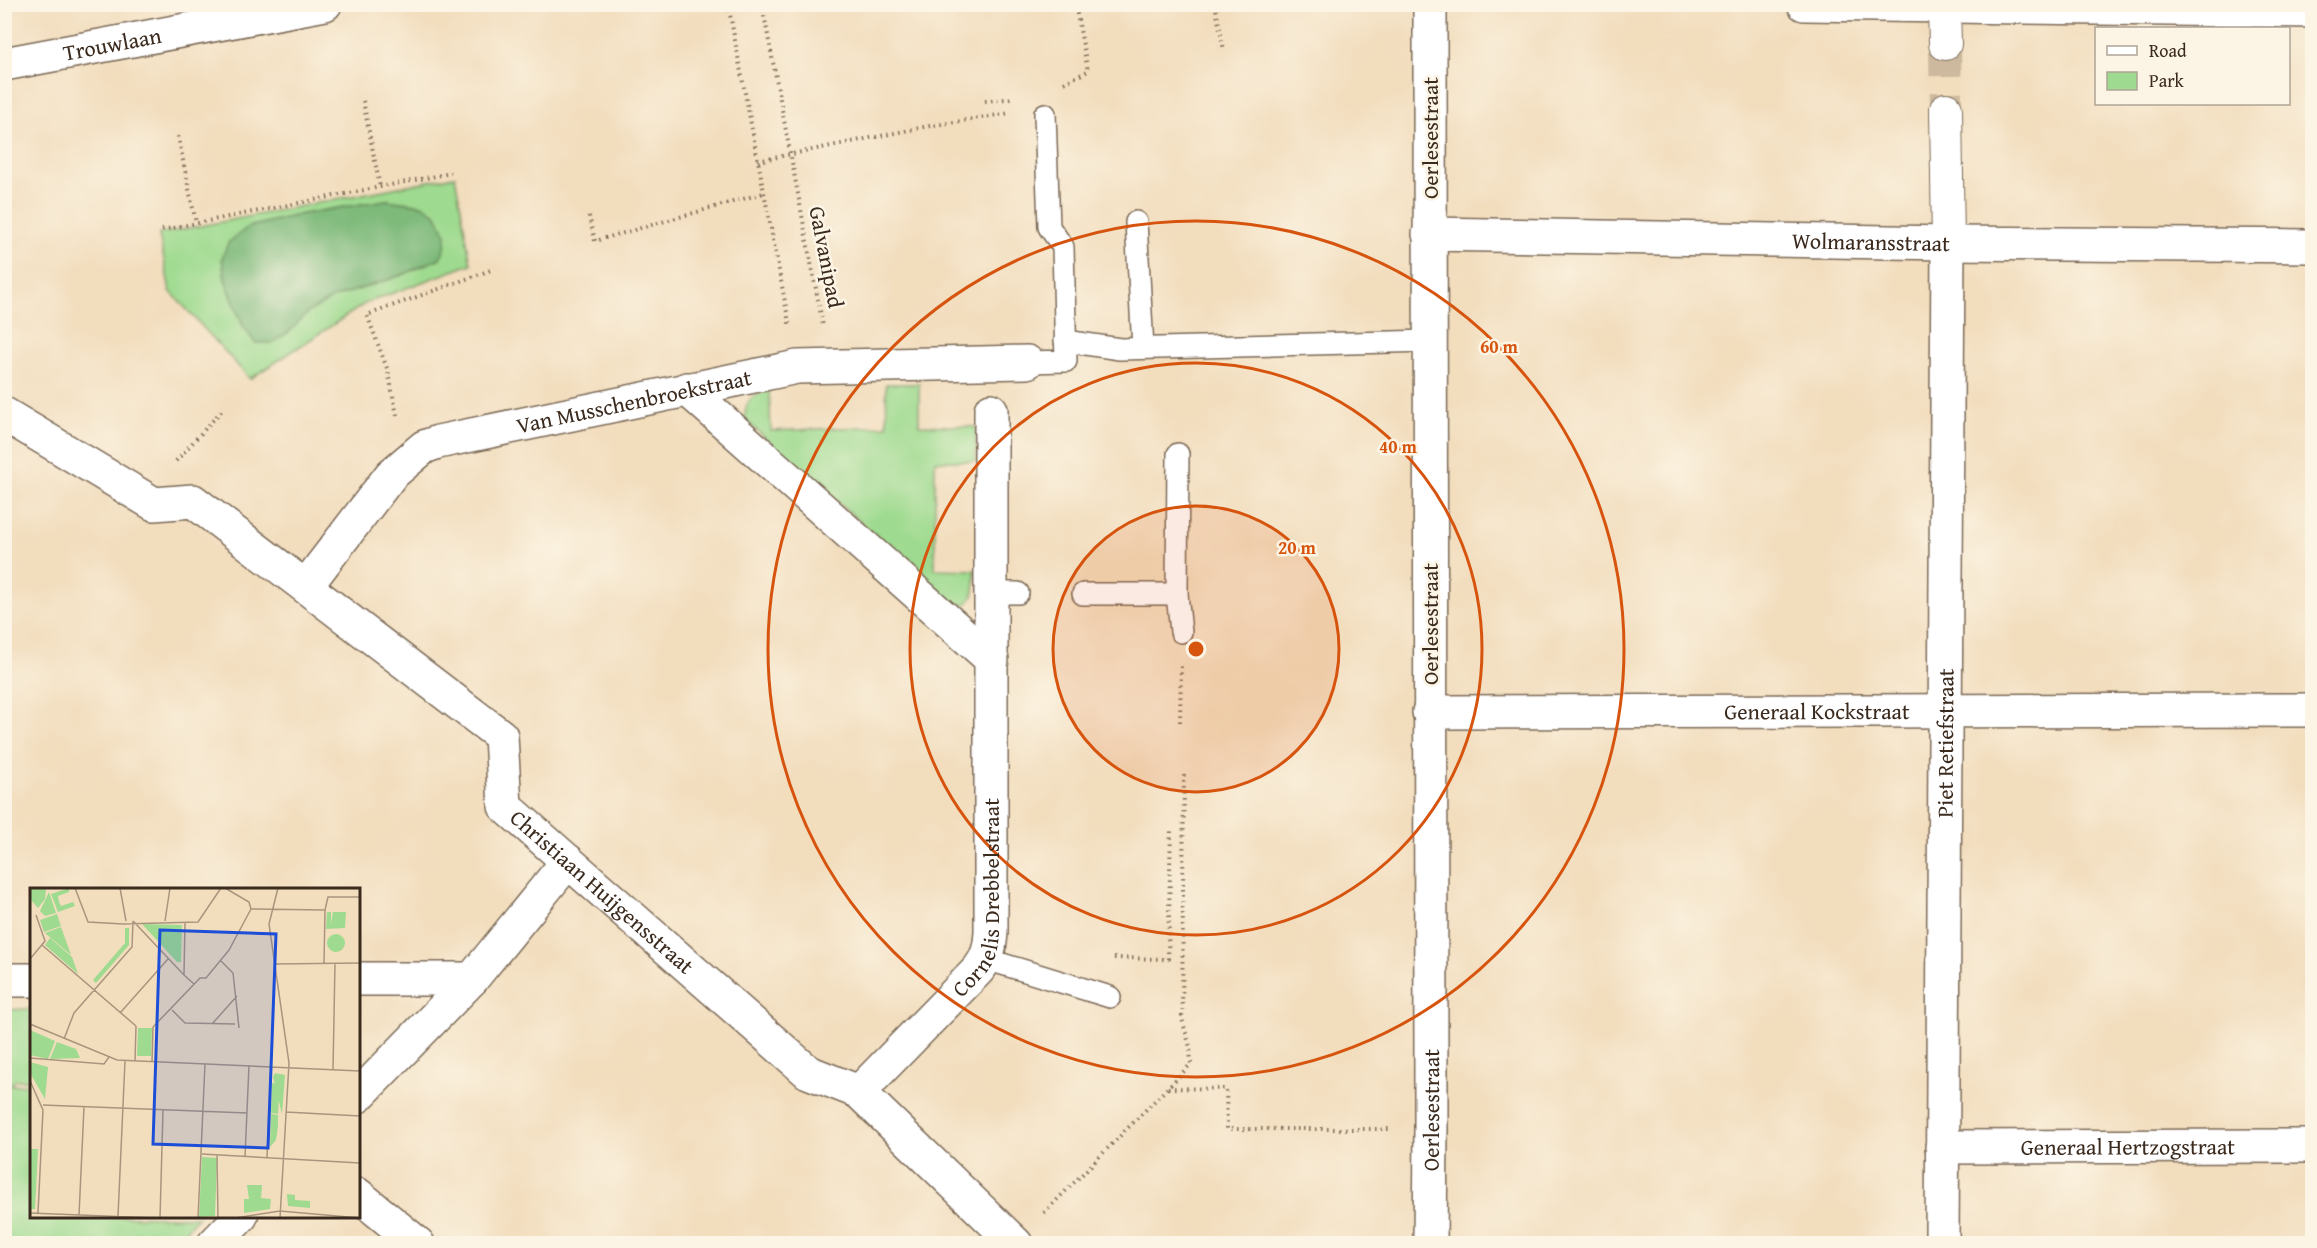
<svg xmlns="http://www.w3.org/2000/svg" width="2317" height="1248" font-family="'Gentium Book Plus',serif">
	<rect width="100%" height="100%" fill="#fcf5e5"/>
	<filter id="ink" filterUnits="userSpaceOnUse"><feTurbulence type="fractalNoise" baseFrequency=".0167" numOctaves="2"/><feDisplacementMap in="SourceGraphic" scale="12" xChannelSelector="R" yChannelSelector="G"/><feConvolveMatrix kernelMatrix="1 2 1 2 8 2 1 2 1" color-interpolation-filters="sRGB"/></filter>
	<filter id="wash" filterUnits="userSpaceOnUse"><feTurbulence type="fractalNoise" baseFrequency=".008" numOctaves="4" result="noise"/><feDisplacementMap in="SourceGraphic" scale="24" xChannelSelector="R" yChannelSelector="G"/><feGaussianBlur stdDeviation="1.35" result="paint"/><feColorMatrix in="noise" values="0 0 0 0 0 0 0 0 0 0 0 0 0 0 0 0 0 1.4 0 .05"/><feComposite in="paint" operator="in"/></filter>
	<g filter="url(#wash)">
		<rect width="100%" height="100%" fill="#f2ddbd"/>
		<g fill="#9eda8f" stroke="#6c8256" stroke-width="1.5" fill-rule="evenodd">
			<path d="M 455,176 L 471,264 L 366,303 L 250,379 L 170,291 L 159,234 ZM 386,200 L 422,205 L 437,215 L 440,258 L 402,275 L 333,298 L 308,312 L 290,331 L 243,326 L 225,279 L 222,258 L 248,227 L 302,214 Z"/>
			<path d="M 886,384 L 919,384 L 919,425 L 976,427 L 976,461 L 935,461 L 935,569 L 975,570 C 975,587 977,606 955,606 L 745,420 C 744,403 752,392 769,390 L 771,431 L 887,426 Z"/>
			<polygon points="31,1009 31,1080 15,1080 11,1085 31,1084 32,1216 198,1217 174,1243 5,1243 5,1010"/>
		</g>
		<polygon fill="#7eba7a" stroke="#5c724c" stroke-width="1.5" points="386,200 422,205 437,215 446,235 445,248 440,258 402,275 333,298 308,312 290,331 273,343 255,343 243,326 225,279 222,258 228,243 248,227 302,214"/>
	</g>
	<g filter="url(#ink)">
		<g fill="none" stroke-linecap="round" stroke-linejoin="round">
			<polyline stroke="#cdb99d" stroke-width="32" stroke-dasharray="32 16" stroke-linecap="butt" points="1945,44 1946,109"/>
			<defs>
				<g id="service">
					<polyline points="1136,222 1143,348"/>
					<polyline points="1065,341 1120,349 1430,341"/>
					<polyline points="1027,362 1066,361 1063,247 1049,227 1045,114"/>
					<polyline points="1178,454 1177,594 1181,632"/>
					<polyline points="992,593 1018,593"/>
					<polyline points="1083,594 1177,594"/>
					<polyline points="986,959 1110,997"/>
				</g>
				<g id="pedestrian">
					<polyline points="1944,6 1945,44"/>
					<polyline points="1946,109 1948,243"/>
				</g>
				<g id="minor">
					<polyline points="1804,4 2312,11"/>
					<path id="s1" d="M 4,64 L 325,4"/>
					<path id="s2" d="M 1429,234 L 1948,243 L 2312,246"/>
					<polyline points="687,389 992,660"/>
					<path id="s3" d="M 4,414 L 154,504 L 193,501 L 501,736 L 505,806 L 808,1072 L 859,1092 L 1016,1244"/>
					<path id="s4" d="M 306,586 L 391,475 L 424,447 L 438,442 L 797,367 L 1027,362"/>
					<path id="s5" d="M 1429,712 L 2312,710"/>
					<polyline points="358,979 472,979 568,861"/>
					<polyline points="4,980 32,980"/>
					<path id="s6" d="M 859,1092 L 978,970 C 988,958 990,947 991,932 L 991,410"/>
					<polyline points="358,1096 472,979"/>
					<path id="s7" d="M 1942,1147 L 2312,1146"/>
					<polyline points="358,1195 418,1244"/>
					<polyline points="214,1244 241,1216"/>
					<path id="s8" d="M 1942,1244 L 1948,243"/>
				</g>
				<g id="tertiary">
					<path id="s9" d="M 1430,1244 L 1431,1129 L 1430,4"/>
				</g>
			</defs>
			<use href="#service" stroke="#7b6956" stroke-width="24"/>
			<use href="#pedestrian" stroke="#7b6956" stroke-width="34"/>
			<use href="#minor" stroke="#7b6956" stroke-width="36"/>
			<use href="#tertiary" stroke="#7b6956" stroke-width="36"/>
			<g stroke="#7b6956" stroke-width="4" stroke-dasharray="1.5 4.5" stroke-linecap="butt">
				<polyline points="728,4 790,328"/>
				<polyline points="762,4 823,326"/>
				<polyline points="1215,4 1224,50"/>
				<polyline points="1064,83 1088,71 1075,4"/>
				<polyline points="363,101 380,187"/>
				<polyline points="985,101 1014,98"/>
				<polyline points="178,136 196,223"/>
				<polyline points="758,161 924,127 1010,113"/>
				<polyline points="4,194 8,210"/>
				<polyline points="589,216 595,241 764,193"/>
				<polyline points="162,230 451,173"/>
				<polyline points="397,415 388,371 367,315 491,270"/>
				<polyline points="176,461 224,408"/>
				<polyline points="1180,722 1181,665"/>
				<polyline points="1114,958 1168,959 1171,828"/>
				<polyline points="1168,1088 1226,1089 1227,1129 1391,1129"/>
				<polyline points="1044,1213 1191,1064 1190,1047 1182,1019 1184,774"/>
			</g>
			<use href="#service" stroke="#fff" stroke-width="21"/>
			<use href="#pedestrian" stroke="#fff" stroke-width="32"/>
			<use href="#minor" stroke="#fff" stroke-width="33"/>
			<use href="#tertiary" stroke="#fff" stroke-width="33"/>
		</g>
	</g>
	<circle cx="1196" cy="649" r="143" fill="#d7540e" fill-opacity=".12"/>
	<g fill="none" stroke="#d7540e" stroke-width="3">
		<circle cx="1196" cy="649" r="143"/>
		<circle cx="1196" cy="649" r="286"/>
		<circle cx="1196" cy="649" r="428"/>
	</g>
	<g text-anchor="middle" stroke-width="5" stroke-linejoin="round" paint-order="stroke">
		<g font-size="22" fill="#3b2a1e" stroke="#fcf5e5">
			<text dy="8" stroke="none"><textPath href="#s1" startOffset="110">Trouwlaan</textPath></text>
			<text transform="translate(1430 138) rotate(-90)" y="8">Oerlesestraat</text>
			<text dy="8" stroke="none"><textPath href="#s2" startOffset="442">Wolmaransstraat</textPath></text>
			<text transform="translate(827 257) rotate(79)" y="8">Galvanipad</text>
			<text dy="8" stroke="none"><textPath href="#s4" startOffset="398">Van Musschenbroekstraat</textPath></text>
			<text transform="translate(1430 624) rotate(-90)" y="8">Oerlesestraat</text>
			<text dy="8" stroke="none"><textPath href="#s5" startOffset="388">Generaal Kockstraat</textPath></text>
			<text dy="8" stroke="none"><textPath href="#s8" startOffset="501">Piet Retiefstraat</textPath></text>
			<text dy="8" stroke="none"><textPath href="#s3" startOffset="801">Christiaan Huijgensstraat</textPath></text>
			<text dy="8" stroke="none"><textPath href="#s6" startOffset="242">Cornelis Drebbelstraat</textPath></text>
			<text dy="8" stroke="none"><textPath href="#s9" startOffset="134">Oerlesestraat</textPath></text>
			<text dy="8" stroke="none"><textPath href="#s7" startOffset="186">Generaal Hertzogstraat</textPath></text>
		</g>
	</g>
	<g transform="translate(30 888)">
		<rect width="330" height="330" fill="#f2ddbd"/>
		<path d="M 16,0 L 15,11 L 8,20 L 0,11 L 0,1 ZM 39,0 L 39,4 L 28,8 L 29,14 L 31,18 L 43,14 L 45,18 L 28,24 L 21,6 ZM 19,4 L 26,25 L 15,28 L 10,23 ZM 297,24 L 301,24 L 301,36 L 303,24 L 316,24 L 315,40 L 296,41 ZM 27,26 L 31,38 L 14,44 L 10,32 ZM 112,36 L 152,37 L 151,74 L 147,74 ZM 31,39 L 41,67 L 15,45 ZM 95,40 L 99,40 L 99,57 L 66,95 L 63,92 L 95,55 ZM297 55a9 9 0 1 1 18 0a9 9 0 1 1-18 0ZM 20,50 L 42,69 L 48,86 L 15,57 ZM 108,140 L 122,140 L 121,168 L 107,168 ZM 0,142 L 25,153 L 18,171 L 0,167 ZM 27,154 L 46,161 L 50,170 L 20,171 ZM 0,174 L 18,179 L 15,211 L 0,185 ZM 245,185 L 255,187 L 252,226 L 243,189 ZM 242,195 L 246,196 L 249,207 L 248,226 L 241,225 ZM 241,226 L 248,227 L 248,238 L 246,252 L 240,259 ZM 1,261 L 8,261 L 5,321 L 0,321 ZM 172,269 L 187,270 L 185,328 L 169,329 ZM 217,297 L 232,297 L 231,310 L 241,311 L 240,321 L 214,325 L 214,311 L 219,311 ZM 257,306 L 265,307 L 265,312 L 280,313 L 280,320 L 258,318 Z" fill="#9eda8f"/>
		<path fill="none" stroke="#a9957d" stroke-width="1.5" d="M 45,0 L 58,34 L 93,36 L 168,34 L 191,0M 90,0 L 96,33M 195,0 L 219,14 L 221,21M 248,0 L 239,36 L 259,175 L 250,330M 221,21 L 295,22 L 298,9 L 330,9M 103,33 L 154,87M 135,33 L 140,0M 155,34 L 154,87 L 164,96M 12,57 L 106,138M 0,71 L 15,53 L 6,27M 191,73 L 203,85 L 209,140M 294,75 L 295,22M 244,76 L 330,75M 142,122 L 155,135 L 205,136M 90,125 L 138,71M 0,136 L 87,172 L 330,183M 182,136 L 207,108M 123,139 L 170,90 L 176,90 L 199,62 L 221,21M 34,151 L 44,125 L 102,59 L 103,33M 0,170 L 74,176 L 79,169M 105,173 L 106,138M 122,174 L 123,139M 303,182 L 305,75M 0,193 L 13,222 L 8,325M 13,217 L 217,225M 256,224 L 330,228M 172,266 L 330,275M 187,267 L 188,330M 215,269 L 219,177M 237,269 L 241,178M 0,325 L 125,330M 49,327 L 54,219M 88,328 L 95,173M 130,330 L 133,222M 168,330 L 175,176M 205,330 L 250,323 L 330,330"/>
		<path fill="#1d4ed8" fill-opacity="0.15" stroke="#1d4ed8" stroke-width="3" d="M 130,42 L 246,46 L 238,260 L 123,256 Z"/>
		<rect width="330" height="330" fill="none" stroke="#3b2a1e" stroke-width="3"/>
	</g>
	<circle cx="1196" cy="649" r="9" fill="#d7540e" stroke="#fcf5e5" stroke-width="3"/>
	<g font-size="18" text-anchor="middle" font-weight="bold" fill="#d7540e" stroke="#fcf5e5" stroke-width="5" stroke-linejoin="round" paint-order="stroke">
		<text x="1499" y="353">60 m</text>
		<text x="1398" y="453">40 m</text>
		<text x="1297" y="554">20 m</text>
	</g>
	<rect width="2317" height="1248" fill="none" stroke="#fcf5e5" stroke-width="24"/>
	<rect x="2095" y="27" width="195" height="78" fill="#fcf5e5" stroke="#afa495" stroke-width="1.5"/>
	<rect x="2107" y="46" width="30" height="9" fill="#ffffff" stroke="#afa495" stroke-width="1.5"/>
	<text x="2149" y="57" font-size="18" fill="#3b2a1e">Road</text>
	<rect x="2107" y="72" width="30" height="18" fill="#9eda8f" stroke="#afa495" stroke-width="1.5"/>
	<text x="2149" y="87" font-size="18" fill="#3b2a1e">Park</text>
</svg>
